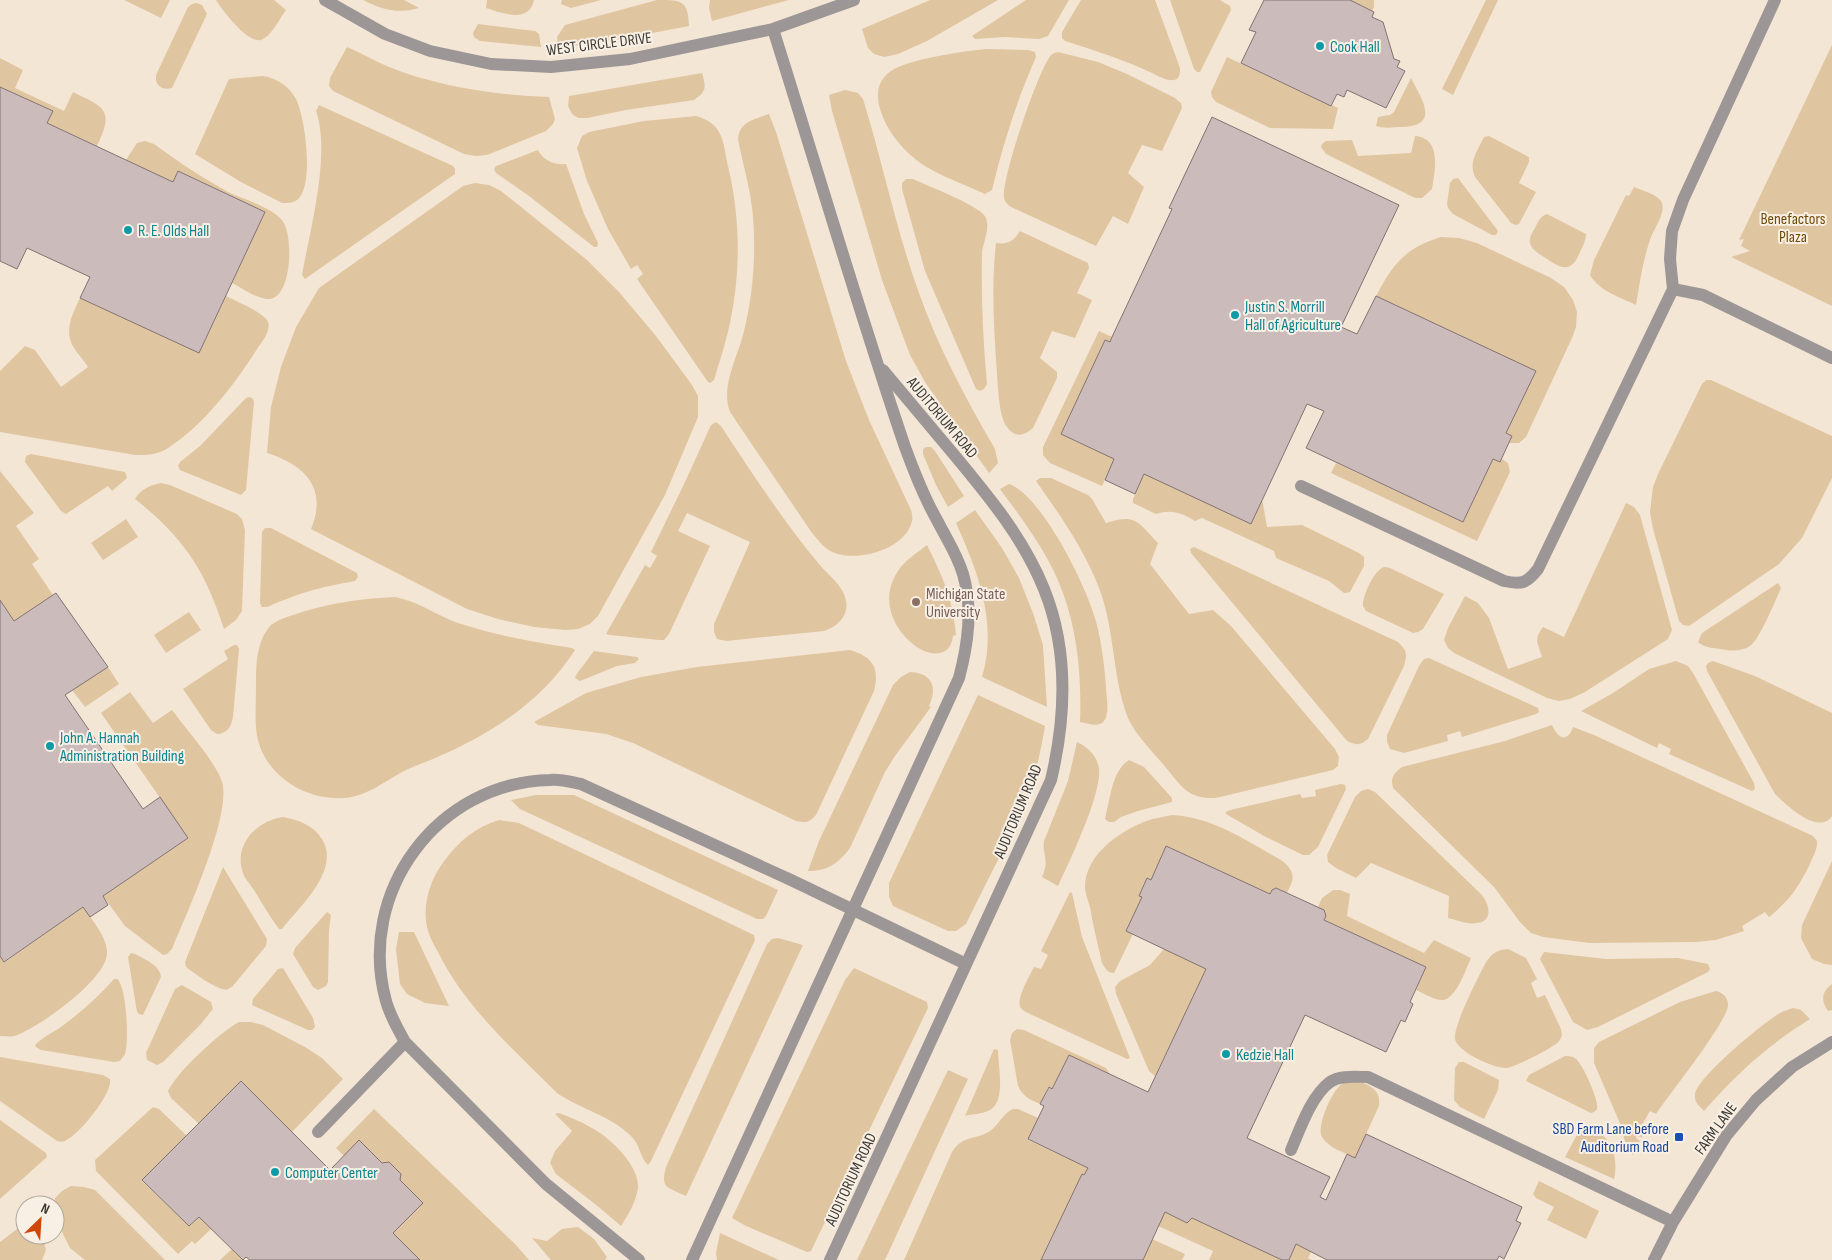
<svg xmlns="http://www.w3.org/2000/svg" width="1832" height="1260" viewBox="0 0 1832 1260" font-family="'Sofia Sans Condensed',sans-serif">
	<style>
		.built { fill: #f4e6d4; fill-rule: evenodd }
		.green { fill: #e0c5a1 }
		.building { fill: #cbbbba; stroke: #817372 }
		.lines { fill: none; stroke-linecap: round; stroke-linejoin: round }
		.minor { stroke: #9d9697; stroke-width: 12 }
		.culture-dot { fill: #0f9aa8; stroke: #f9f0e5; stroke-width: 2 }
		.education-dot { fill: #8d6e63; stroke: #f9f0e5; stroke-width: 2 }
		.transit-dot { fill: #1a4fb4; stroke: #f9f0e5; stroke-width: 2 }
		.labels { text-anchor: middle; stroke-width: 4; stroke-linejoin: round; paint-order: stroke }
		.street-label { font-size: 16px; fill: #3c3934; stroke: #f9f0e5 }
		.culture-label { font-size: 16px; fill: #0d838f; stroke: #f9f0e5; text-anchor: start }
		.park-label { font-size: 16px; fill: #6f4a06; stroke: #f9f0e5 }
		.education-label { font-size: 16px; fill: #785e54; stroke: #f9f0e5; text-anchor: start }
		.transit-label { font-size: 16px; fill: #164399; stroke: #f9f0e5; text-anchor: end }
	</style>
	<rect width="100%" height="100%" fill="#f9f0e5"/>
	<!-- built -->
	<path class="built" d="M0 0H1832V1260H0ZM25 1205H55V1235H25Z"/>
	<!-- green -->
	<path class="green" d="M124 0H170L161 18Z
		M216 0H274L286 10C279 19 272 36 261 40 248 44 222 10 216 0Z
		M363 0H404L419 8C398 14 383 10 363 0Z
		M487 0H534C529 24 502 13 486 8Z
		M562 0H601L571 8 561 4Z
		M657 0C682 0 688 0 689 26L595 44 558 47 557 37 565 25Z
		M710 0H789L712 21 709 8Z
		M930 0H998L927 41 898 54 884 57 874 54 868 48 862 29Z
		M1026 0H1069L1048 36 1039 39 1005 37 975 39 972 36Z
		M1081 0H1155L1180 68C1180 73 1180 79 1174 80 1166 81 1158 76 1152 73 1124 60 1094 50 1065 41L1062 38V32Z
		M1170 0H1220L1230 6 1231 10 1200 72H1197L1194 69Z
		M1350 0H1374V7L1372 11Z
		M1486 0H1498L1453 95 1442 89Z
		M197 3 202 5 207 14 172 88C164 90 159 88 156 81V75L188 7 192 4Z
		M478 24 535 31 539 34 541 47 480 41 474 37 473 33Z
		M1832 45V306L1731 257 1750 251 1741 246 1744 239 1739 240Z
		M347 47C361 53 375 61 389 67 440 87 495 95 549 97L555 119 553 124 546 131 487 155 476 156 464 154 333 91 329 86 330 78Z
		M987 49 1028 50 1035 52 1036 57C1017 100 1003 144 992 190L985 194C964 184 931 173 914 158 900 147 886 128 881 112 876 97 876 81 891 71 908 59 965 51 987 49Z
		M1058 52 1098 62 1127 74 1175 98 1181 103 1182 108 1162 151 1142 145 1128 173 1144 187 1128 224 1113 216 1096 246 1011 207C1007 204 1005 202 1004 198 1001 179 1037 75 1049 58 1051 54 1054 53 1058 52Z
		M1227 57 1331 106 1332 105 1338 108 1333 129 1270 128 1216 102 1212 97 1211 92Z
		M0 58 23 70 15 88 64 111 73 92C106 108 114 110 97 146L47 123 53 111 0 87Z
		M702 73C706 87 707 91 694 100L626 110 587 118H578L572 114 568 106 569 96Z
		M263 76C277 78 290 87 296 99 305 117 315 187 297 200 293 203 287 203 282 203L241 182 195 154 229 79Z
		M1411 78C1421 98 1441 125 1403 127 1394 127 1384 129 1376 126L1378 117 1390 115 1394 112Z
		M845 90 858 93 863 99C883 163 896 230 919 293 938 347 966 399 995 449L998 463 989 473 925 382 910 355 882 280 832 111 829 95Z
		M319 105 453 166 455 169V174L305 279 302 275C310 230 331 154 316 111Z
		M769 114 776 132 846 361 869 420 911 510C912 513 913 518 912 521 906 549 859 562 835 553 825 550 819 541 812 533L730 412C720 386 738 357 744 331 753 295 756 255 753 217 751 191 743 165 738 139 740 121 754 120 769 114Z
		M696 116C724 124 723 142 728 166 740 217 741 267 731 318 727 339 720 360 714 380L710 383 708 382 637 279 643 274 637 265 631 269 608 229 587 181 577 148 582 136 589 132 644 121Z
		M1415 136C1442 138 1435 170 1432 189L1422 198H1415L1326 154 1321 147 1322 144 1326 141 1352 140 1358 156 1411 153Z
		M1489 136 1529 157V162L1519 183 1536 192 1519 224 1516 225 1511 223 1475 177C1468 162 1478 150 1484 137Z
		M145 141 154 144C177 161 203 178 228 192 243 199 271 207 282 220 294 235 292 296 270 299 258 300 242 288 232 283L265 212 178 171 173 182 126 160 137 143Z
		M538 150C544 161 554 165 566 164L584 214 598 243 597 247H594L529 196 496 173 494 169 496 166Z
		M1458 178 1498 231 1496 235H1492L1453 214 1448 208 1447 204 1450 183 1453 179Z
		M906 179H913C928 186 975 204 984 215 992 224 983 242 982 253 981 296 983 340 987 384L984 389 980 391 976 389 925 271 902 189V183Z
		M475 183 489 185 501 191 587 260 619 292 656 336 692 385 698 396V417L665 495 598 616 590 624 578 629 565 630 534 627 498 619 467 609 311 529C328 488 305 465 267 453L271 407 281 367 296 327 319 288 463 186Z
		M1634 187C1641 190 1656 194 1661 201 1667 211 1655 227 1651 237 1643 259 1640 282 1636 305 1620 297 1599 291 1590 275L1594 260 1626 195 1629 196Z
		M1547 214 1586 234C1586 240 1583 246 1580 252 1571 275 1560 268 1544 257 1538 253 1532 250 1530 243 1529 237 1532 233 1535 228 1538 222 1540 216 1547 214Z
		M1020 231 1088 263 1089 268 1077 293 1092 300 1075 338 1052 331 1040 358 1057 372V378L1033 428C1024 436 1015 438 1007 427 999 417 998 388 997 374 994 330 991 287 996 243 1008 245 1014 241 1020 231Z
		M1441 237 1459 238 1477 243 1551 278 1564 287 1573 300 1577 312 1576 327 1572 338 1526 437 1519 443H1509L1512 436 1506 433 1535 371 1376 296C1393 264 1405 248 1441 237Z
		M226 296C235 301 264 312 268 322 271 331 262 342 257 349 236 383 202 427 168 448 158 455 146 455 135 455L0 432V371L25 346 35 350 61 387 88 367C84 361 78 354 74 348 63 331 73 313 80 298L199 353Z
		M1099 331 1112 337 1110 342 1105 340 1061 434 1114 459 1102 486 1050 463 1043 455V447Z
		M1706 380H1711L1832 436V478L1802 538 1779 564 1689 626 1683 625 1679 621 1653 529 1650 512 1653 487 1658 474 1702 384Z
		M250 397 253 399 254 402 246 490 241 495 180 470 178 466 180 462 200 446 246 398Z
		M716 422 721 426C752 473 783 521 819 564 828 575 844 586 846 601 849 616 837 627 824 631L726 641 717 639 714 632V624L750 542 687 513 678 531 710 546 669 634 664 640H659L610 635 606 634 645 565 650 568 657 556 651 552 685 482 711 425Z
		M926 447H931L935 451 964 496 948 507 936 485 923 454V449Z
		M31 454 125 472 127 478 112 491 108 486 66 514 61 511 25 462 26 456Z
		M1493 459H1502L1508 463 1510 472 1477 541 1331 473 1336 463 1463 522Z
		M0 471 34 513 16 526 39 559 32 564 53 595 14 621 0 600Z
		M1144 474 1262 498 1267 527 1302 525 1359 553 1364 557V566L1350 592 1344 593 1329 581 1276 558 1274 551 1202 518 1195 521C1182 513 1171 509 1156 514L1133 503V499Z
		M1040 478H1051L1088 495 1092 499 1106 523C1136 513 1138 522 1158 543L1150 564 1189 614 1213 610 1231 626 1335 749 1339 757 1338 766 1333 770 1216 798C1188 799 1183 788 1167 769 1154 753 1136 736 1128 718 1112 677 1115 629 1099 588 1084 549 1060 515 1036 481Z
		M160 483 170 485 237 514 242 519 245 530 242 611 236 620 224 629C205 570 184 538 135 499 141 489 149 486 160 483Z
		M1009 484C1040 494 1083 580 1093 612 1101 635 1104 662 1106 686 1106 696 1111 716 1102 723 1096 727 1086 723 1080 722 1082 673 1077 622 1056 576 1042 545 1020 516 1000 489Z
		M1626 503 1634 507 1640 515 1672 630 1668 639 1585 692 1570 699 1559 701 1547 698 1454 653 1448 648 1444 640 1448 628 1465 596 1478 603 1489 618 1508 669 1542 657C1538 643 1533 640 1543 627L1564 637Z
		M975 510 1002 548 1019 578 1033 613 1043 645 1047 707 982 677C998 623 978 572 956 523Z
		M126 519 138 537 103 560 91 543Z
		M265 528H271L357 573 358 577 355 581C320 587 299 593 267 607H262L260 603 262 532Z
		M927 545C943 577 953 600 956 635L953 636C947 684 862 624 898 571 905 560 917 553 927 545Z
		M1194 547 1398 642C1408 652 1407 654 1404 666L1368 739C1360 746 1356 745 1347 741L1191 553 1190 549Z
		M1384 567 1390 568 1444 594 1423 629 1418 632 1413 633 1366 611 1363 606C1362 597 1374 570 1384 567Z
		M1778 583 1781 588C1775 601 1760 639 1750 646 1741 652 1729 651 1720 649 1712 648 1703 647 1698 642L1702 633Z
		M395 597C417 601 435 614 455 622 493 635 533 642 572 648L575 650C541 703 489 735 433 759 423 763 412 767 402 772 384 782 365 797 344 798 302 801 259 771 256 728 255 714 256 700 256 686 256 666 256 641 271 625 279 619 290 616 299 613 333 602 360 599 395 597Z
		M189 612 201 630 166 653 154 635Z
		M234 645H237L239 649 233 717C231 727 228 733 217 734L211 730 183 689 228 659 224 651Z
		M850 650C873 657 880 668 874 691L816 815C809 823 806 823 796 821L633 743 606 734 538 725 534 722 586 693 641 677 697 667Z
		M594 651 637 657 639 659 635 663 617 666 580 681 575 678 576 675Z
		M1429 658 1538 708 1539 712 1536 714 1462 737 1460 731 1447 735 1448 741 1404 753 1390 749 1387 742V735L1419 666 1424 659Z
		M1676 661 1688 666 1693 673 1754 783 1755 789 1752 791 1669 754 1671 749 1659 743 1657 748 1581 711 1613 693 1649 669Z
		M1713 661 1755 676 1832 713V816C1819 836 1786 805 1775 794L1707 671 1706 666 1708 663Z
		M108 667 119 684 85 707 72 690Z
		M910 672C932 673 938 687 929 706L931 707 895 756 885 772 850 848C838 864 827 871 808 871L819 841 893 685 901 677Z
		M130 692 153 723 172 710C185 728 216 762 222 782 232 815 186 915 172 949L167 954 163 955 125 926 103 896 188 838 101 713Z
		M978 695 1045 726C1042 745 1038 764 1032 782 1015 831 988 878 966 924L956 931H948L893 906 889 897V883Z
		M1552 725C1558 738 1567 744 1573 727L1594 735 1813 836 1817 841C1818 849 1813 856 1810 864 1798 888 1790 900 1769 917L1765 912 1742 926 1744 931 1716 940 1696 942 1589 943 1543 937 1531 933 1520 922 1494 887 1393 788C1390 778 1394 773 1402 767L1505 741Z
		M1077 742C1088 747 1097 756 1099 768 1102 794 1070 860 1058 886L1042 877C1050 859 1042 857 1044 841L1068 781Z
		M1129 760 1144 767 1172 798V802L1138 811 1121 817 1114 822H1109L1105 819 1106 814C1111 796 1112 771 1129 760Z
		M1341 784 1345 785 1346 789 1318 847 1309 855H1303L1264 836 1226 814V812L1230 810 1300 794 1302 798 1316 796 1315 790Z
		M1368 789 1375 792 1482 895C1489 904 1494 921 1477 923 1467 925 1457 920 1448 918L1449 896 1371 863 1356 878 1336 868 1328 862 1327 855 1355 797 1361 791Z
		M536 795H574L778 890 766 916 763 919H757L520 809 511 800Z
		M1172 815C1213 817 1249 842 1284 862 1296 874 1294 879 1287 893L1276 888 1272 890 1270 894 1166 846 1151 880 1147 878 1139 896 1142 897 1126 931 1133 934 1114 973C1107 973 1106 969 1102 963 1098 945 1093 926 1090 907 1088 901 1086 895 1085 889 1084 855 1119 832 1146 821 1154 818 1164 817 1172 815Z
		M283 817C299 820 313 825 322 839 341 870 300 906 282 929H279C270 917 262 903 254 890 250 884 245 879 243 873 233 845 256 821 283 817Z
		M499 820 519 823 754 935 755 940 651 1161 648 1165C640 1158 640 1145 632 1137 612 1116 580 1109 557 1093 514 1050 464 1006 438 952 434 945 430 938 428 931 421 906 430 879 445 860 459 841 476 827 499 820Z
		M1832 861V965L1824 964 1812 959 1801 938 1802 925Z
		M223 867 267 939 266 946 232 987 226 990C212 987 197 975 186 967L185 962Z
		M1333 890H1340L1350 894 1347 916 1424 953 1434 940 1471 958C1466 969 1455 1002 1441 1000 1432 999 1423 993 1416 990L1426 967 1324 920 1318 907 1322 898Z
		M1070 892 1072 893 1082 937 1130 1058 1127 1059 1030 1014C1026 1012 1021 1010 1020 1006 1017 997 1030 975 1034 967L1041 969 1048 955 1041 951Z
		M83 907C92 920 108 938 107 954 105 981 39 1027 15 1036 11 1037 5 1036 0 1036V956L5 962Z
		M327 912 331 915 329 930 328 982 326 986 318 990 313 987 293 954 295 948Z
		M399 932H414L449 1006 425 1003 407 994 400 984 396 949Z
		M778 938 803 945 686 1196C668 1187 660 1189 666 1167L767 944 772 939Z
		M1164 949 1206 969 1155 1076 1149 1071 1116 994 1115 987 1120 981 1150 965Z
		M1508 949 1526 958 1537 979 1531 983 1537 998 1545 995 1561 1029 1562 1035C1561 1039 1559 1042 1556 1044 1548 1050 1515 1067 1507 1068 1495 1069 1457 1052 1455 1039 1453 1026 1478 978 1485 964 1491 954 1496 950 1508 949Z
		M1544 952 1606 959 1678 958 1708 964 1710 969 1708 972 1598 1027 1587 1030 1573 1022 1540 959Z
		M131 953 135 954C144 959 160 965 161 977L143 1015 139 1014 137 1012 128 957Z
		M283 968 313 1018 315 1027 312 1030H308L252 1005 253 999 278 969Z
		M854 968 927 1002 928 1008 811 1251 807 1252 746 1226 732 1218 845 980Z
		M114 979H117C127 986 129 1042 125 1054 124 1056 121 1059 120 1061L114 1062 41 1050 36 1047 35 1045C43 1037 52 1033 61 1027 80 1013 98 997 114 979Z
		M1832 984V1010L1828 1011C1821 1001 1821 992 1832 984Z
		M182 985 211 1002 213 1009 200 1025 163 1062 157 1065 147 1060 146 1053 175 989Z
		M1716 991C1723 993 1728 997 1728 1005 1728 1021 1668 1096 1656 1114L1650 1111 1642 1125 1647 1128 1642 1137 1636 1136V1138L1640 1141 1633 1155 1628 1151 1619 1121 1594 1063V1048L1599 1042 1680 1002Z
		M1793 1008 1801 1010 1810 1019C1767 1046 1737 1073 1704 1111 1700 1106 1694 1103 1695 1095 1695 1079 1766 1020 1782 1012 1786 1010 1790 1009 1793 1008Z
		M239 1022H251L263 1025 305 1047 322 1058 343 1079 292 1132 241 1081 199 1124 171 1098 168 1091C178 1071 219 1033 239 1022Z
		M1017 1029 1024 1030 1106 1068 1110 1074 1069 1055 1052 1089 1048 1087 1040 1104C1031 1100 1023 1097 1018 1086L1010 1040 1012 1033Z
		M994 1049 998 1050C998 1066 1007 1104 988 1111 981 1114 973 1114 965 1116Z
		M1565 1056C1569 1056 1572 1056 1576 1059 1582 1063 1600 1102 1597 1109 1595 1112 1594 1112 1591 1113L1526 1081 1529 1075Z
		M0 1057 103 1075 110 1079C113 1093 81 1132 68 1139 64 1142 62 1142 57 1141L0 1101Z
		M1459 1062H1464L1499 1080 1498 1090 1484 1119 1460 1107 1454 1100 1455 1068Z
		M948 1070 968 1079 885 1260H857Z
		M1357 1080C1371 1086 1381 1090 1379 1106L1355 1158C1344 1152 1328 1148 1322 1137 1316 1127 1332 1090 1342 1084 1346 1081 1353 1081 1357 1080Z
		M153 1107 159 1109 187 1136 142 1181 189 1226 199 1217 211 1229 195 1244 192 1241 178 1254 96 1171 95 1160Z
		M374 1109 516 1245 529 1260H420L393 1233 423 1203 360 1141 344 1156 336 1148Z
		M1013 1109H1018L1038 1118 1028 1140 1088 1168 1084 1175 1082 1174 1041 1260H904L952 1152C964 1134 974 1141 990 1131 999 1125 1003 1113 1013 1109Z
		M559 1113C569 1117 580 1121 590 1127 609 1136 640 1166 638 1188 636 1202 628 1215 621 1226L595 1204 556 1174 550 1163 555 1151 572 1131 555 1114Z
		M0 1120 46 1153 47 1157 0 1199Z
		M1588 1126C1611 1136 1619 1155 1614 1179L1565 1157 1580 1129Z
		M1539 1181 1599 1211 1586 1239 1547 1220 1554 1207 1536 1198 1533 1194Z
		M71 1186 84 1187 95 1190 165 1260H85L70 1248 58 1224 55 1205V1198L62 1191Z
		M1165 1212 1187 1223 1192 1218 1282 1260H1209L1213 1251 1158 1226Z
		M25 1223V1235H42L46 1250 42 1260H0V1242Z
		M578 1227 594 1239 607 1257 605 1260H551L532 1238 547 1241 562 1229Z
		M720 1233 779 1260H717L716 1253Z
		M1152 1239 1185 1254 1182 1260H1143Z
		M1296 1244 1311 1252 1308 1258 1312 1260H1289Z
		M232 1249 243 1260H220Z"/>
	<!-- building -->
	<path class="building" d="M1264 0H1350L1374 12 1372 17 1383 22 1394 59 1400 61 1397 67 1405 71 1386 108 1347 90 1344 97 1337 94 1331 106 1241 63 1256 32 1249 30Z
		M0 87 53 111 47 123 173 182 178 171 265 212 199 353 80 298 90 277 27 248 17 269 0 261Z
		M1212 117 1399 205 1341 327 1357 334 1376 296 1536 371 1506 433 1512 436 1500 462 1493 459 1463 522 1306 448 1324 411 1307 404 1251 524 1144 474 1135 494 1105 480 1114 459 1061 434 1105 340 1110 342 1112 337 1172 209 1169 208Z
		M56 593 108 667 65 695 143 809 160 797 188 838 103 896 108 905 90 917 83 907 4 962 0 956V600L14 621Z
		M1166 846 1270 894 1272 890 1276 888 1324 910 1326 916 1324 920 1426 967 1410 1002 1413 1004 1405 1022 1401 1020 1386 1052 1305 1015 1247 1138 1330 1177 1320 1197 1326 1200 1347 1154 1355 1158 1366 1134 1522 1207 1516 1221 1521 1223 1504 1259 1499 1256 1497 1260H1327L1296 1244 1289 1260H1282L1192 1218 1187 1223 1165 1212 1143 1260H1041L1082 1174 1084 1175 1088 1168 1028 1139 1044 1106 1040 1104 1049 1087 1052 1089 1069 1055 1148 1092 1206 969 1126 931 1142 897 1139 896 1147 878 1151 880Z
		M241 1081 330 1170 359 1140 382 1163 389 1162 401 1174 400 1180 423 1203 393 1233 420 1260H250L246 1257 243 1260 199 1217 189 1226 142 1180Z"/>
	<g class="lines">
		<!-- minor -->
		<path class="minor" d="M325 0 385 34 430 51 491 64 551 67 630 59 773 29 854 0
			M1673 289 1703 295 1832 358
			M1301 486 1504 581C1522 585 1527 583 1538 569L1673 289 1670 259 1672 231 1683 200 1775 0
			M318 1132 405 1042
			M1291 1150C1300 1129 1311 1096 1330 1082 1340 1075 1356 1077 1368 1077L1673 1222
			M639 1260 546 1184 405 1042C398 1029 390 1016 386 1001 356 892 438 782 550 780 560 779 571 782 581 784L791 880 966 964
			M692 1260 959 678C968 644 973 609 963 574 957 554 946 538 937 520 925 499 913 469 905 447 858 309 817 168 773 29
			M830 1260 1051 780C1066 717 1069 651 1044 589 1024 539 990 498 956 457 932 428 907 399 883 370
			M1654 1260 1673 1222 1726 1136 1756 1100 1792 1067 1832 1042"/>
	</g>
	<!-- markers -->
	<g class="culture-dot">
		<circle cx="1320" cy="46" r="5"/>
		<circle cx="128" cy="230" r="5"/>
		<circle cx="1235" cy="315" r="5"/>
		<circle cx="50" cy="746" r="5"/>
		<circle cx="1226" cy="1054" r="5"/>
		<circle cx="275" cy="1172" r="5"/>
	</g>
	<circle class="education-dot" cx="916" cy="602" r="5"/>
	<rect class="transit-dot" x="1674" y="1132" width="10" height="10" rx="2.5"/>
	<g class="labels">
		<!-- street labels -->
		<g class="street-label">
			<text transform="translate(599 43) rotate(-7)" y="6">WEST CIRCLE DRIVE</text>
			<text transform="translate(943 417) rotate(50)" y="6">AUDITORIUM ROAD</text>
			<text transform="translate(1017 811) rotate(-67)" y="6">AUDITORIUM ROAD</text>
			<text transform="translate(1715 1128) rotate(-54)" y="6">FARM LANE</text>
			<text transform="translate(850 1179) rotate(-65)" y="6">AUDITORIUM ROAD</text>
		</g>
		<!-- culture labels -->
		<g class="culture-label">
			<text x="1330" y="52">Cook Hall</text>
			<text x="138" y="236">R. E. Olds Hall</text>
			<text x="1245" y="312">Justin S. Morrill<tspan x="1245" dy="18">Hall of Agriculture</tspan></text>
			<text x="60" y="743">John A. Hannah<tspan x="60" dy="18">Administration Building</tspan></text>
			<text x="1236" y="1060">Kedzie Hall</text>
			<text x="285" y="1178">Computer Center</text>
		</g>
		<!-- park labels -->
		<g class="park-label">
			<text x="1793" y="224">Benefactors<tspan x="1793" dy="18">Plaza</tspan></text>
		</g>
		<!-- education labels -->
		<g class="education-label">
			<text x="926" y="599">Michigan State<tspan x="926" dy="18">University</tspan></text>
		</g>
		<!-- transit labels -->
		<g class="transit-label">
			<text x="1669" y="1134">SBD Farm Lane before<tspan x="1669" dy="18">Auditorium Road</tspan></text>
		</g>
	</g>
	<!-- north arrow -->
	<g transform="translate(40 1220) rotate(25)"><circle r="24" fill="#f9f0e5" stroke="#ada79e"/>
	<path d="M0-4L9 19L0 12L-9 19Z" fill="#ce480a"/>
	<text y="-8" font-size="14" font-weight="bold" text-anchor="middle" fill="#3c3934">N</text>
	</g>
</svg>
